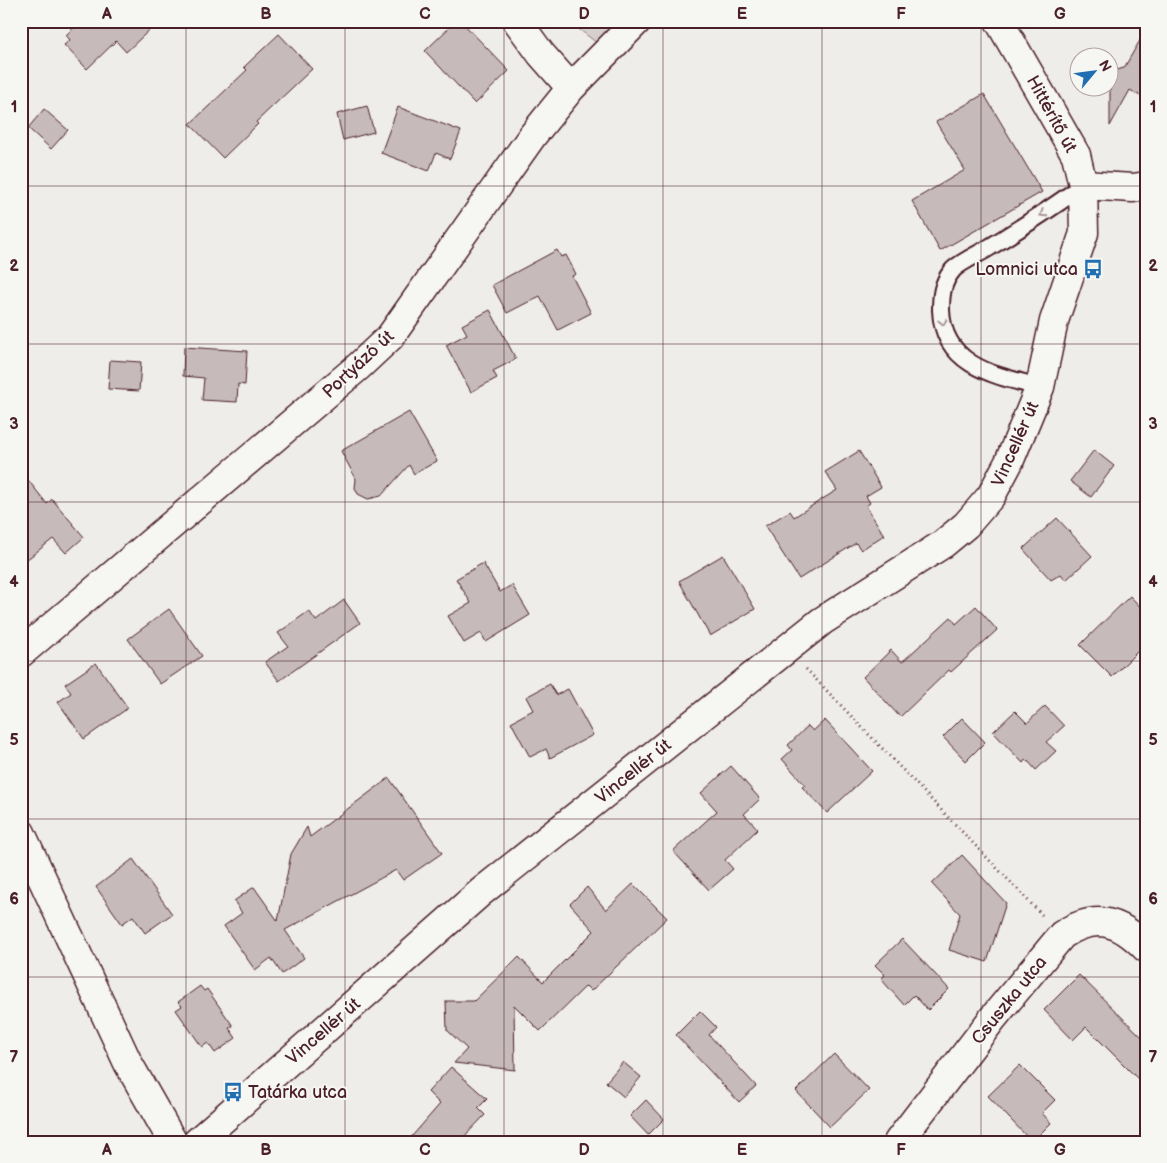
<svg xmlns="http://www.w3.org/2000/svg" width="1167" height="1163" viewBox="0 0 1167 1163" font-family="'Balsamiq Sans',sans-serif">
	<style>
		.green { fill: #d7cfce; stroke: #90777c }
		.building { fill: #c6babb; stroke: #4a1f2b }
		.lines { fill: none; stroke-linecap: round; stroke-linejoin: round }
		.lane-casing { stroke: #4a1f2b; stroke-width: 20 }
		.street-casing { stroke: #4a1f2b; stroke-width: 31 }
		.path { stroke: #4a1f2b; stroke-width: 3; stroke-dasharray: 1 4; stroke-linecap: butt }
		.lane { stroke: #f6f6f2; stroke-width: 16 }
		.street { stroke: #f6f6f2; stroke-width: 28 }
		.oneway { stroke: #a99598 }
		.grid { fill: none; stroke: #4a1f2b; stroke-width: 1; stroke-opacity: 0.55 }
		.labels { text-anchor: middle; stroke-width: 4; stroke-linejoin: round; paint-order: stroke }
		.street-label { font-size: 18px; fill: #4a1f2b; stroke: #f6f6f2 }
		.poi-label { font-size: 18px; fill: #4a1f2b; stroke: #f6f6f2; text-anchor: end }
		.neatline { fill: none; stroke: #4a1f2b; stroke-width: 2 }
		.grid-label { font-size: 16px; text-anchor: middle; font-weight: bold; fill: #4a1f2b }
	</style>
	<rect width="100%" height="100%" fill="#efedea"/>
	<filter id="ink" filterUnits="userSpaceOnUse"><feTurbulence type="fractalNoise" baseFrequency=".02" numOctaves="2"/><feDisplacementMap in="SourceGraphic" scale="10" xChannelSelector="R" yChannelSelector="G"/><feConvolveMatrix kernelMatrix="1 2 1 2 8 2 1 2 1" color-interpolation-filters="sRGB"/></filter>
	<g filter="url(#ink)">
		<!-- green -->
		<path class="green" d="M568 21H625L601 46Z"/>
		<!-- building -->
		<path class="building" d="M81 21H159L126 52 116 41 87 69 64 45 70 40 66 35Z
			M456 21H461L509 71 475 104 425 51Z
			M1146 30V99L1130 90 1110 126V72L1124 68Z
			M279 34 312 69 256 122 258 124 223 158 190 124 247 70 244 67Z
			M984 94 1042 192 940 251 912 201 965 170 936 122Z
			M367 106 374 132 343 140 337 114Z
			M398 107 461 131 450 159 436 153 429 171 381 153Z
			M44 109 68 130 51 149 28 128Z
			M557 250 561 257 566 255 576 274 572 276 591 313 558 330 540 296 507 313 492 285Z
			M490 310 516 359 493 371 497 378 471 392 446 345 467 334 462 325Z
			M184 347 247 351 245 385 238 384 237 402 202 400 204 378 183 376Z
			M110 360 141 362 139 391 108 389Z
			M409 412 437 461 414 474 409 465 381 496 368 499 358 494 355 488 356 479 341 451Z
			M1094 450 1114 466 1091 497 1070 481Z
			M859 451 881 487 866 496 870 503 866 506 884 535 861 550 856 543 799 579 765 526 790 511 794 517 837 490 825 472Z
			M21 471 47 504 52 499 84 537 66 553 53 539 21 564Z
			M1057 518 1092 556 1066 580 1061 574 1051 580 1023 549Z
			M723 555 755 609 710 636 679 581Z
			M483 563 500 592 512 585 530 615 486 642 481 633 464 643 448 616 471 603 456 579Z
			M1130 596 1146 613V643L1112 677 1080 645Z
			M344 600 360 623 279 681 265 662 288 646 278 633 309 611 316 621Z
			M976 606 997 630 951 672 949 670 900 717 863 677 891 650 902 662 951 617 956 624Z
			M169 609 202 656 160 684 128 639Z
			M96 663 128 708 84 739 58 702 71 693 65 684Z
			M550 684 556 695 568 689 593 735 550 758 546 749 530 757 511 722 533 710 526 697Z
			M1045 706 1064 726 1046 742 1056 751 1036 770 1026 759 1023 763 993 732 1015 711 1027 723Z
			M962 718 985 742 966 761 943 737Z
			M825 720 872 771 827 813 802 787 805 785 782 759 792 750 788 745 808 726 813 731Z
			M731 766 760 799 744 814 758 829 725 860 733 869 709 890 673 851 717 811 701 793Z
			M389 778 442 853 403 880 396 870 285 930 304 958 282 974 271 958 255 970 224 926 242 913 234 901 254 887 278 921 291 854 307 827 310 837Z
			M962 855 1006 903 987 962 949 950 960 914 932 884Z
			M133 859 172 914 145 933 133 916 122 924 96 887Z
			M633 884 667 918 591 991 586 986 540 1031 514 1005 515 1070 454 1063 467 1049 447 1030 446 1001H474L519 957 543 982 594 931 570 904 587 887 606 910Z
			M902 939 949 989 928 1010 914 995 904 1005 881 979 885 975 875 965Z
			M1079 975 1146 1041V1087L1086 1027 1073 1040 1044 1010Z
			M200 986 204 991 207 989 233 1026 229 1028 236 1038 215 1053 208 1043 202 1047 176 1010 182 1006 178 1002Z
			M700 1011 716 1027 709 1035 756 1086 739 1102 676 1035Z
			M834 1054 869 1090 830 1127 796 1091Z
			M623 1062 641 1077 624 1097 606 1082Z
			M1020 1065 1055 1100 1042 1113 1051 1123 1032 1142 988 1096Z
			M451 1067 487 1099 478 1108 485 1115 459 1142H407L440 1104 428 1092Z
			M646 1100 664 1119 648 1135 630 1116Z"/>
		<g class="lines">
			<defs>
				<path id="lane" d="M1040 387C997 376 943 367 941 310 941 296 942 283 952 271 958 263 981 253 990 247 1022 227 1053 208 1083 185"/>
				<path id="street" d="M517 21 541 54 571 88
					M1083 185 1133 188 1146 186
					M21 653 358 367 390 337 533 135 571 88 637 21
					M21 833 128 1063 173 1142
					M197 1142 481 892 822 621 943 544 966 525 991 496 1009 462 1040 387 1054 321 1084 233 1083 185 1076 155 999 21
					M898 1142 993 1018 1062 935C1095 913 1119 920 1146 948"/>
			</defs>
			<!-- lane casing -->
			<use href="#lane" class="lane-casing"/>
			<!-- street casing -->
			<use href="#street" class="street-casing"/>
			<!-- path -->
			<path class="path" d="M806 669 1042 915"/>
			<!-- lane -->
			<use href="#lane" class="lane"/>
			<!-- street -->
			<use href="#street" class="street"/>
		</g>
		<!-- one-way arrows -->
		<defs><path id="oneway-chevron" d="M-2-3.5L2.5 0L-2 3.5" fill="none" stroke-width="1.6" stroke-linecap="round" stroke-linejoin="round" transform="scale(1.25)"/></defs>
		<g class="oneway">
			<use href="#oneway-chevron" transform="translate(1043 214) rotate(146)"/>
			<use href="#oneway-chevron" transform="translate(943 322) rotate(77)"/>
		</g>
	</g>
	<!-- grid -->
	<path class="grid" d="M186 21V1142M345 21V1142M504 21V1142M663 21V1142M822 21V1142M981 21V1142M21 186H1146M21 344H1146M21 502H1146M21 661H1146M21 819H1146M21 977H1146"/>
	<!-- icons -->
	<defs>
		<symbol id="bus-bare" viewBox="-9 -9 18 18"><path d="M-5-6H5V4H4V6H2V4H-2V6H-4V4H-5ZM-3.5-4V0h7V-4ZM-3.5 1.2v1.5H-2V1.2ZM2 1.2v1.5H3.5V1.2Z" fill="#1f6fb2" stroke="#f6f6f2" stroke-width="2.5" paint-order="stroke"/></symbol>
	</defs>
	<g fill-rule="evenodd">
		<use href="#bus-bare" x="1079" y="255" width="28" height="28"/>
		<use href="#bus-bare" x="219" y="1078" width="28" height="28"/>
	</g>
	<g class="labels">
		<!-- street labels -->
		<g class="street-label">
			<text transform="translate(1052 114) rotate(61)" y="6">Hittérítő út</text>
			<text transform="translate(358 364) rotate(-43)" y="6">Portyázó út</text>
			<text transform="translate(1015 444) rotate(-66)" y="6">Vincellér út</text>
			<text transform="translate(633 771) rotate(-39)" y="6">Vincellér út</text>
			<text transform="translate(1009 1000) rotate(-51)" y="6">Csuszka utca</text>
			<text transform="translate(323 1031) rotate(-41)" y="6">Vincellér út</text>
		</g>
		<!-- poi labels -->
		<g class="poi-label">
			<text x="1078" y="275">Lomnici utca</text>
			<text x="248" y="1098" text-anchor="start">Tatárka utca</text>
		</g>
	</g>
	<!-- margin -->
	<rect width="1167" height="1163" fill="none" stroke="#f6f6f2" stroke-width="55"/>
	<!-- north arrow -->
	<g transform="translate(1094 72) rotate(61)"><circle r="24" fill="#f6f6f2" stroke="#b1a0a2"/>
	<path d="M0-4L9 19L0 12L-9 19Z" fill="#1f6fb2"/>
	<text y="-8" font-size="14" font-weight="bold" text-anchor="middle" fill="#4a1f2b">N</text>
	</g>
	<rect x="28" y="28" width="1112" height="1108" class="neatline"/>
	<g class="grid-label">
		<text x="107" y="19">A</text>
		<text x="266" y="19">B</text>
		<text x="425" y="19">C</text>
		<text x="584" y="19">D</text>
		<text x="742" y="19">E</text>
		<text x="901" y="19">F</text>
		<text x="1060" y="19">G</text>
		<text x="14" y="112">1</text>
		<text x="1153" y="112">1</text>
		<text x="14" y="271">2</text>
		<text x="1153" y="271">2</text>
		<text x="14" y="429">3</text>
		<text x="1153" y="429">3</text>
		<text x="14" y="587">4</text>
		<text x="1153" y="587">4</text>
		<text x="14" y="745">5</text>
		<text x="1153" y="745">5</text>
		<text x="14" y="904">6</text>
		<text x="1153" y="904">6</text>
		<text x="14" y="1062">7</text>
		<text x="1153" y="1062">7</text>
		<text x="107" y="1155">A</text>
		<text x="266" y="1155">B</text>
		<text x="425" y="1155">C</text>
		<text x="584" y="1155">D</text>
		<text x="742" y="1155">E</text>
		<text x="901" y="1155">F</text>
		<text x="1060" y="1155">G</text>
	</g>
</svg>
